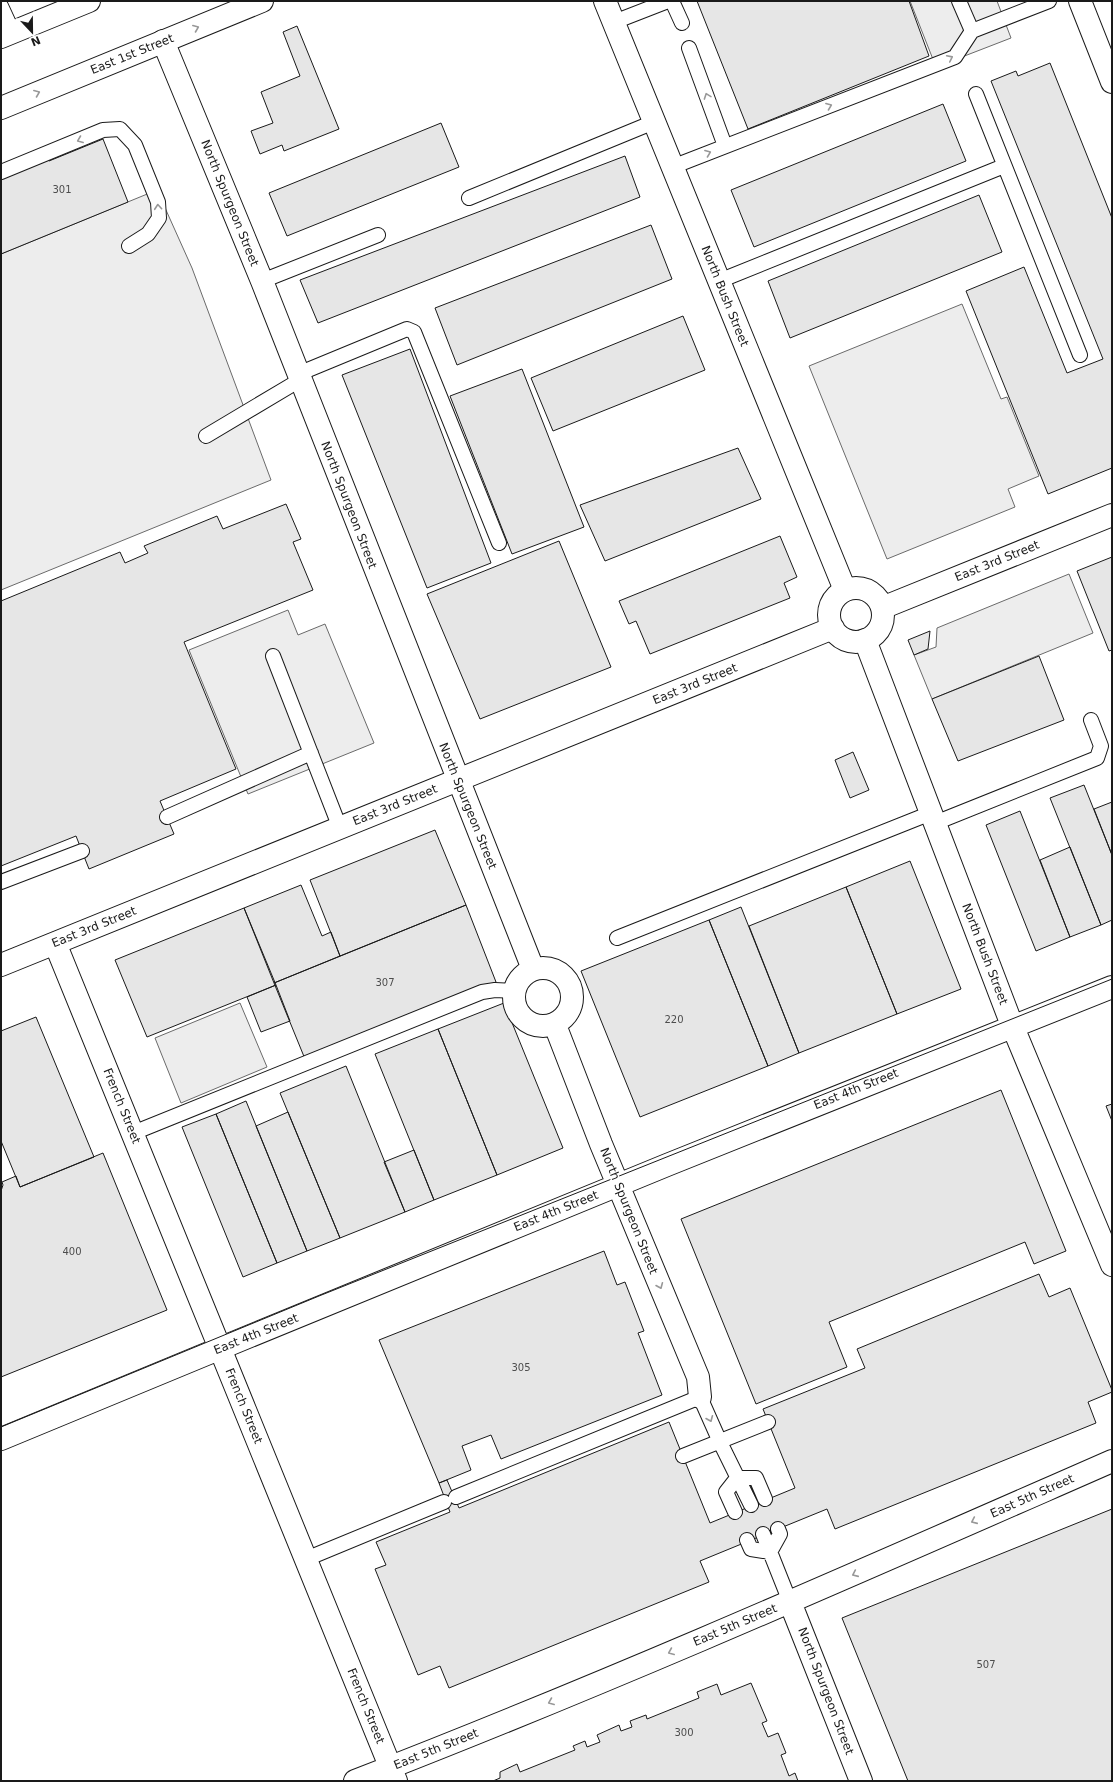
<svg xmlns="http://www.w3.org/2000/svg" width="1113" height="1782" viewBox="0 0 1113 1782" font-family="'DejaVu Sans',sans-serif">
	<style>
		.parking { fill: #ededed; stroke: #6a6a6a }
		.building { fill: #e6e6e6; stroke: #1a1a1a }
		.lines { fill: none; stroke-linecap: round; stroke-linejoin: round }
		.lane-casing { stroke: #1a1a1a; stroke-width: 16 }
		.street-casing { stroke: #1a1a1a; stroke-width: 24 }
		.secondary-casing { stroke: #1a1a1a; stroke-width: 24 }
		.primary-casing { stroke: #1a1a1a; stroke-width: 24 }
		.lane { stroke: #fff; stroke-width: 14 }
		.street { stroke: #fff; stroke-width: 22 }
		.secondary { stroke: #fff; stroke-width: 22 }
		.primary { stroke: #fff; stroke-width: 22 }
		.tram { stroke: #1a1a1a; stroke-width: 1 }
		.oneway { stroke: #989898 }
		.labels { text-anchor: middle; stroke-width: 3; stroke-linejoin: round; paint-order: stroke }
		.number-label { font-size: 10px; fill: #4d4d4d }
		.street-label { font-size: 12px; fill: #1a1a1a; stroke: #fff }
	</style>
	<rect width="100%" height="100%" fill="#fff"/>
	<!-- parking -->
	<path class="parking" d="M910 1H997L1011 38 936 67Z
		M157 190 192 268 271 480 1 590V254Z
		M962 304 1001 399 1007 397 1039 476 1008 489 1015 507 887 559 809 366Z
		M1069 574 1093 633 932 699 914 655 936 647 937 628Z
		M288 610 298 635 325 624 374 743 248 794 189 650Z
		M240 1003 267 1067 181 1103 155 1038Z"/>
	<!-- building -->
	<path class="building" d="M697 1H909L929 56 748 129Z
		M297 26 339 129 284 151 282 145 260 154 251 131 273 123 261 92 300 76 283 32Z
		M1050 63 1112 218V468L1048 494 966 291 1024 267 1067 373 1103 359 991 81 1016 71 1018 76Z
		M943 104 966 161 754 247 731 190Z
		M441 123 459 167 287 236 269 193Z
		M103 139 128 202 1 254V175L47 157 49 161Z
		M625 156 640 197 318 323 300 280Z
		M979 195 1002 252 790 338 768 281Z
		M651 225 672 279 457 365 435 308Z
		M683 316 705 370 553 431 531 378Z
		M410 349 491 563 427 588 342 375Z
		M522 369 584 527 512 554 450 396Z
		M738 448 761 499 605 561 580 505Z
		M286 504 301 539 293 542 313 590 184 642 236 769 160 801 174 834 89 869 76 836 1 866V601L120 552 125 563 148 553 144 546 217 516 223 529Z
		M780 536 797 577 784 583 790 598 650 654 636 621 629 624 619 601Z
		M559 541 611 667 480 719 427 594Z
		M1112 557V650L1109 651 1077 571Z
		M930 631 928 649 914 655 908 640Z
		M1039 656 1064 720 958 761 932 699Z
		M853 752 869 790 850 798 835 760Z
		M1084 785 1112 855V920L1101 925 1050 798Z
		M1112 802V855L1094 809Z
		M1020 811 1070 937 1036 951 986 825Z
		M435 830 466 905 340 956 310 880Z
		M1070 847 1101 925 1070 937 1040 860Z
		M910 861 961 989 897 1014 846 887Z
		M301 885 322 936 331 932 340 956 274 983 244 908Z
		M846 887 897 1014 799 1053 749 926Z
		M466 905 496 982 305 1059 274 983Z
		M741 907 799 1053 768 1066 709 920Z
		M244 908 276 985 147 1037 115 960Z
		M709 920 768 1066 640 1117 581 971Z
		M276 985 290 1021 261 1032 247 997Z
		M504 1003 563 1148 497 1175 438 1029Z
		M36 1017 94 1157 20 1187 1 1141V1031Z
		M438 1029 497 1175 434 1200 375 1054Z
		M346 1066 405 1212 340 1238 280 1093Z
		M1001 1090 1066 1251 1034 1264 1025 1242 829 1322 847 1367 756 1404 681 1219Z
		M246 1101 307 1251 277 1263 216 1114Z
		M1112 1104V1121L1106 1106Z
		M288 1112 340 1238 307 1251 256 1126Z
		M216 1114 277 1263 243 1277 182 1127Z
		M414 1150 434 1200 405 1212 384 1162Z
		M103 1153 167 1310 1 1377V1191L3 1185 2 1182 16 1176 20 1187Z
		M604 1251 617 1285 625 1282 644 1331 638 1333 662 1395 501 1459 491 1435 462 1446 471 1470 439 1483 379 1340Z
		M1039 1274 1049 1297 1070 1288 1112 1390V1392L1088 1402 1096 1423 835 1529 827 1509 778 1529 700 1561 709 1582 449 1688 440 1666 418 1675 375 1569 386 1565 376 1542 450 1512 439 1483 447 1480 459 1508 669 1422 710 1523 795 1488 763 1409 865 1368 857 1349Z
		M1112 1509V1781H908L842 1618Z
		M751 1683 767 1721 762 1723 768 1737 778 1733 786 1753 781 1755 789 1776 795 1773 798 1781H493L500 1778V1772L517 1764 520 1772 575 1750 573 1746 585 1741 587 1747 600 1742 597 1735 619 1725 621 1731 632 1727 630 1721 646 1715 647 1719 699 1698 697 1692 717 1684 721 1695Z"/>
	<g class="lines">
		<defs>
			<path id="lane" d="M672 1 682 23
				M959 1 972 31
				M1 6 13 32
				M614 22 668 1
				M689 48 725 146
				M976 94 1080 355
				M672 167 955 57 972 31 1049 1
				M1 172 103 130 120 129 135 145 158 202 159 218 148 234 129 246
				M469 198 654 122
				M262 281 378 235
				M719 281 1004 166
				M298 374 407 329 414 332 499 543
				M206 436 300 380
				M273 656 340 828
				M167 817 311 753
				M935 823 1097 758 1101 746 1091 720
				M1 882 82 851
				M617 938 931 813
				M133 1133 482 992 495 990 515 991
				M683 1456 768 1422
				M456 1497 700 1397 720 1442 751 1505
				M735 1512 726 1492 737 1478H756L765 1499
				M763 1534 790 1602
				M747 1540 751 1549 770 1552 780 1534 778 1529
				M306 1559 444 1502"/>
			<path id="street" d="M605 1 845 590
				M163 41 262 281 533 969
				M865 640 1010 1020 1112 1265
				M514 997a29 29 0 1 1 58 0a29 29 0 1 1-58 0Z
				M555 1025 601 1144 698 1377 700 1397
				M221 1348 667 1165 1112 987"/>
			<path id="secondary" d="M1 37 89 1
				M1 108 262 1
				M829 615a27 27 0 1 1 54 0a27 27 0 1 1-54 0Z
				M882 608 1112 515
				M55 943 396 1781
				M1 965 833 628
				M1 1439 221 1348
				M790 1602 861 1781
				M355 1781C611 1682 861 1571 1112 1461"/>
			<path id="primary" d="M1080 1 1112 82"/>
		</defs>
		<!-- lane casing -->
		<use href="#lane" class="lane-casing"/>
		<!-- street casing -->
		<use href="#street" class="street-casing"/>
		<!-- secondary casing -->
		<use href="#secondary" class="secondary-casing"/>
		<!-- primary casing -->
		<use href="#primary" class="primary-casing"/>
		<!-- lane -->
		<use href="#lane" class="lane"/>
		<!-- street -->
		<use href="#street" class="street"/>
		<!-- secondary -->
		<use href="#secondary" class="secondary"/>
		<!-- primary -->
		<use href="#primary" class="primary"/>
		<!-- tram -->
		<path class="tram" d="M1 1427 319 1296 1112 979"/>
	</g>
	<!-- one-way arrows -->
	<defs><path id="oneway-chevron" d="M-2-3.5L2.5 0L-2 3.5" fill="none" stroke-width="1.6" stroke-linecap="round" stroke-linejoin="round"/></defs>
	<g class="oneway">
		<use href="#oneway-chevron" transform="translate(196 28) rotate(-22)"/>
		<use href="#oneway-chevron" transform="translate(950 58) rotate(-26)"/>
		<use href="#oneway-chevron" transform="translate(37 93) rotate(-22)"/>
		<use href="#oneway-chevron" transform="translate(707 96) rotate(-110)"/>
		<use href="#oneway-chevron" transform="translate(829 106) rotate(-21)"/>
		<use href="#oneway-chevron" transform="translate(80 140) rotate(158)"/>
		<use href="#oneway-chevron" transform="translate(708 153) rotate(-21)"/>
		<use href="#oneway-chevron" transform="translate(158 207) rotate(-95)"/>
		<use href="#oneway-chevron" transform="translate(660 1286) rotate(67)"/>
		<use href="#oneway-chevron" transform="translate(710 1419) rotate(67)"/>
		<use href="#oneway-chevron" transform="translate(974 1521) rotate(156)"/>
		<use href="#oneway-chevron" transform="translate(855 1574) rotate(156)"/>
		<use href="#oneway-chevron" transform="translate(671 1652) rotate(157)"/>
		<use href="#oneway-chevron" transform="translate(551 1702) rotate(158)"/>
	</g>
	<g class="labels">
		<!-- number labels -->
		<g class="number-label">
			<text x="62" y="193">301</text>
			<text x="385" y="986">307</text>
			<text x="674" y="1023">220</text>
			<text x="72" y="1255">400</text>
			<text x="521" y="1371">305</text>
			<text x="986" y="1668">507</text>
			<text x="684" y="1736">300</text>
		</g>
		<!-- street labels -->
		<g class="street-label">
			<text transform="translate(132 54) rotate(-22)" y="4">East 1st Street</text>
			<text transform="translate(230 203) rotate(68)" y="4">North Spurgeon Street</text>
			<text transform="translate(725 296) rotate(68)" y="4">North Bush Street</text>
			<text transform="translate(349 505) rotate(69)" y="4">North Spurgeon Street</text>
			<text transform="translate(997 561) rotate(-22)" y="4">East 3rd Street</text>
			<text transform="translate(695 684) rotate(-22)" y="4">East 3rd Street</text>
			<text transform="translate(395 805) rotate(-22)" y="4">East 3rd Street</text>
			<text transform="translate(468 806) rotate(68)" y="4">North Spurgeon Street</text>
			<text transform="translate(94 927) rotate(-22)" y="4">East 3rd Street</text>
			<text transform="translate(985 954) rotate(69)" y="4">North Bush Street</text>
			<text transform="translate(856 1089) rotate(-22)" y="4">East 4th Street</text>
			<text transform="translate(122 1106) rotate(68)" y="4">French Street</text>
			<text transform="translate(556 1211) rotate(-22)" y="4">East 4th Street</text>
			<text transform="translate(629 1211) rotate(68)" y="4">North Spurgeon Street</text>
			<text transform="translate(256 1334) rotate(-22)" y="4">East 4th Street</text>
			<text transform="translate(244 1406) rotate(68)" y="4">French Street</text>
			<text transform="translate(1032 1496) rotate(-24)" y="4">East 5th Street</text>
			<text transform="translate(735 1625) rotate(-23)" y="4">East 5th Street</text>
			<text transform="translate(826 1691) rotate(69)" y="4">North Spurgeon Street</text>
			<text transform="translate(366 1706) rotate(68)" y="4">French Street</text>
			<text transform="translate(436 1749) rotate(-22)" y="4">East 5th Street</text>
		</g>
	</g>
	<!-- border -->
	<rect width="1113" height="1782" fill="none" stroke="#1a1a1a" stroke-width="4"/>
	<!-- north arrow -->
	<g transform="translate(32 32) rotate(158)" stroke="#ffffff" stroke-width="3" paint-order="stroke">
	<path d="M0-3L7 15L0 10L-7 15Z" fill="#1a1a1a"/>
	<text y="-6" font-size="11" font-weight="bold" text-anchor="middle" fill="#1a1a1a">N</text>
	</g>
</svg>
